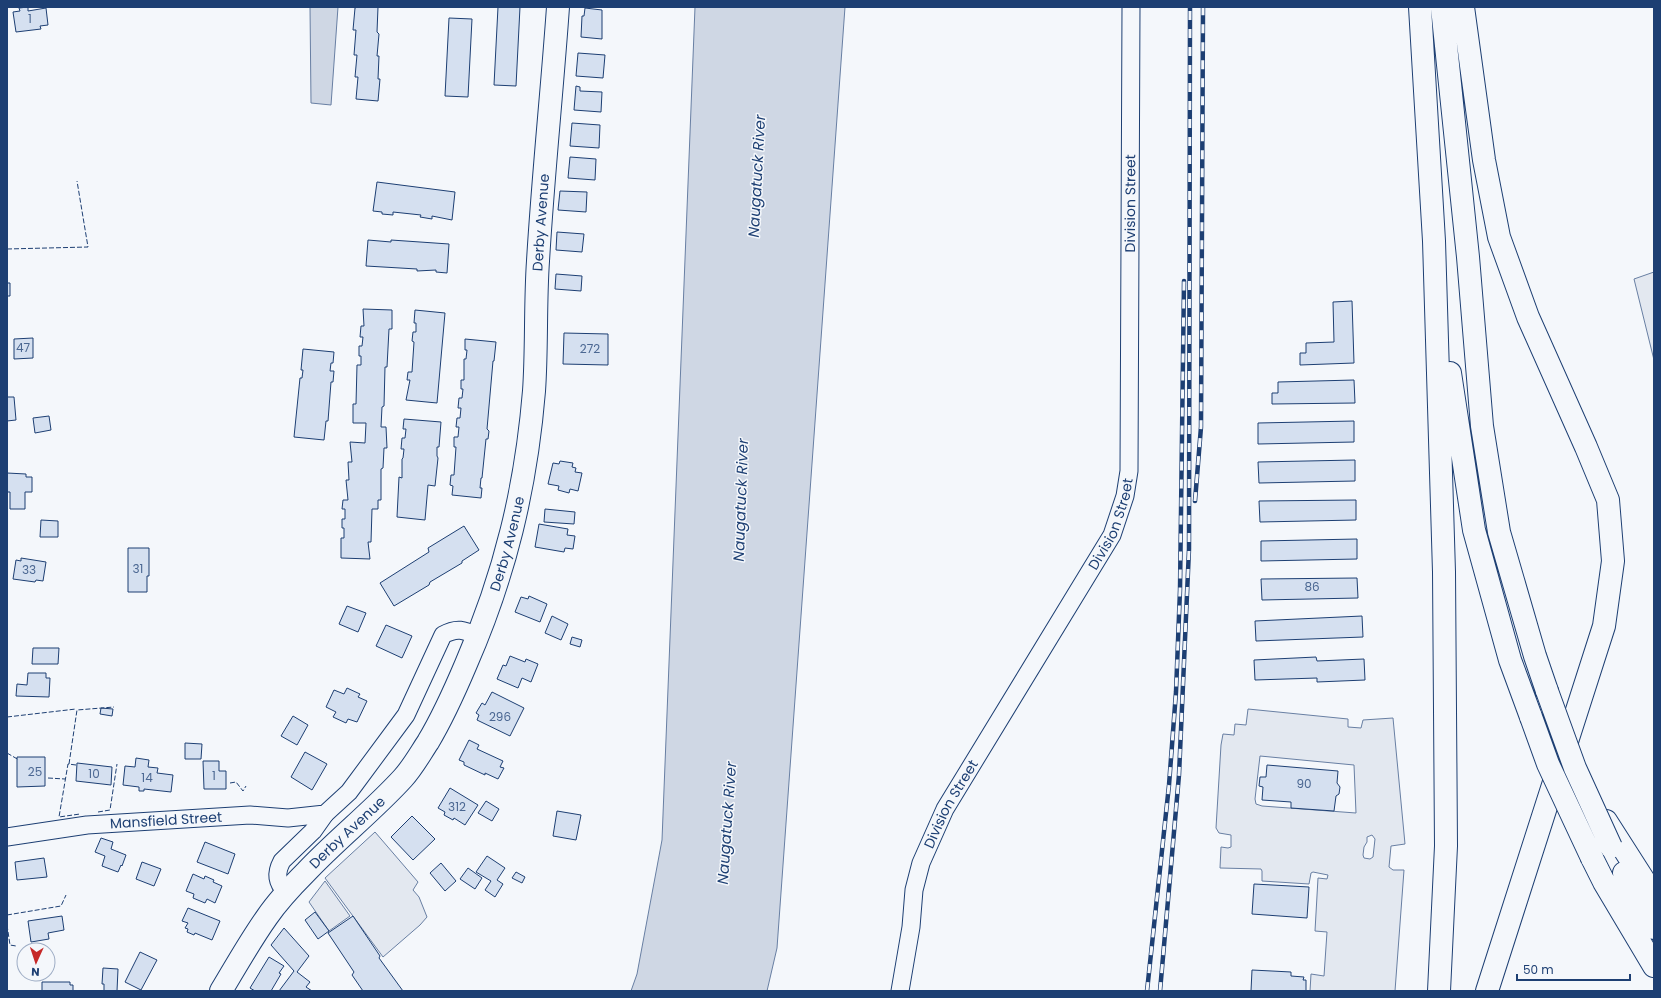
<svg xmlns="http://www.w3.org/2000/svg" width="1661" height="998" viewBox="0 0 1661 998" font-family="Poppins,sans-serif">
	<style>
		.parking { fill: #e3e8f0; stroke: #687fa3; fill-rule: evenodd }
		.water { fill: #cfd7e4; stroke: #687fa3 }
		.building { fill: #d5e0f0; stroke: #1d3f73 }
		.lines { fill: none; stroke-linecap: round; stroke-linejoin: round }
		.minor-casing { stroke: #1d3f73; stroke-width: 19 }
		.major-casing { stroke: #1d3f73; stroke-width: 24 }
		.highway-casing { stroke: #1d3f73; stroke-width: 24 }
		.minor { stroke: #f4f7fb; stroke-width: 17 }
		.major { stroke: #f4f7fb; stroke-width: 22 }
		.highway { stroke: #f4f7fb; stroke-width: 22 }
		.rail-casing { stroke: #1d3f73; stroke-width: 4.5 }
		.rail { stroke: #f4f7fb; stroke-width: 3; stroke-dasharray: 9; stroke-linecap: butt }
		.highway-bridge-casing { stroke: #1d3f73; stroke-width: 24; stroke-linecap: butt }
		.highway-bridge { stroke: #f4f7fb; stroke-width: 22 }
		.fence { stroke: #1d3f73; stroke-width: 1; stroke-dasharray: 5 2; stroke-linecap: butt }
		.labels { text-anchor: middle; stroke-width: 3; stroke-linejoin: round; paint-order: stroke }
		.number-label { font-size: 12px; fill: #4b6792 }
		.street-label { font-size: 14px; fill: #1d3f73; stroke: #f4f7fb }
		.water-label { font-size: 15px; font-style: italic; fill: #1d3f73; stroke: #f4f7fb }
	</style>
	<rect width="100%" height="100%" fill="#f4f7fb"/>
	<!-- parking -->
	<path class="parking" d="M1654 272V360L1634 279Z
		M1248 709 1348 719V727L1361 728 1363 720 1393 718 1405 844 1391 846 1389 867 1393 870H1404L1395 991H1310L1311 974 1324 976 1327 932 1315 931 1318 878 1327 879 1328 875 1313 872 1311 873 1309 884 1262 881V871L1261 869 1220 868 1221 847 1228 848 1231 847V835L1219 833 1216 828 1221 745 1223 734 1234 735 1235 724 1246 725ZM1260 756 1354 765 1356 813 1262 806 1256 804 1255 799ZM1372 835 1375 839 1373 857 1370 859 1364 858 1363 855 1364 847 1367 842V837Z
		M375 832 418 882 413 890 419 897 427 917 420 925 383 957 325 878Z
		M325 881 350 916 329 931 309 902Z"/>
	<!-- water -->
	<path class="water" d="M310 7H338L331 105 311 103Z
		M695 7H845L777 948 767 991H631L637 974 662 840Z"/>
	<!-- building -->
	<path class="building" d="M28 7V11L46 8 48 25 40 26 41 29 16 32 13 12 20 11 19 8Z
		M357 7H378L377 32 379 34 377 56H379L378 79H380L378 101 356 99 358 77H355L357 55H354L356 30H353L355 8Z
		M498 7H520L516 86 494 85Z
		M585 8 602 10V39L581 37 582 16H584Z
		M449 18 472 19 468 97 445 96Z
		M578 53 605 55 603 78 576 76Z
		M576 86 580 87V91L602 92 601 112 574 110Z
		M572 123 600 125 599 148 570 146Z
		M570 157 596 159 595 180 568 178Z
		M377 182 455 192 452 220 432 216V219L420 217 421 215 393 212V215L382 214V212L373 211Z
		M560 191 587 192 586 212 558 210Z
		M557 232 584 234 582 252 556 250Z
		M368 240 391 242V240L449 244 447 273 436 272V270L417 271V269L366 266Z
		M556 274 582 276 581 291 555 289Z
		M7 283H10V296H7Z
		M1352 301 1354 363 1300 365V353H1306V343L1334 342 1333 302Z
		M363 309 392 310V329H389L387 367H385L384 406 382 407 381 427H386L387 448H384L383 468 381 469V500H378V509H372L371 542H368L370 559 341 558V538H344V528H342V519H345V509H342L343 500H348L346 480H349L348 462H352L350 442 365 443 366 423H353V404H356L357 365H361V356H359V346H362L363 337H360L361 326H364Z
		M415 310 445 313 437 403 406 400 410 380H407L408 372H412L414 342 412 341 413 332H416V323H414Z
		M564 333 608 334V365L563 364Z
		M33 338V358L14 359V339Z
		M465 339 496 342 494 361H493L487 429 489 431 488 439H486L482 478H481L480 488H482L481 498 452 495 453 486 450 485 451 475H454L456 447H454V437H458L459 427H456L457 418H460L461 408H458L459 398H462L463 389H461V380H464V359H466L467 350H465Z
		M303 349 334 352 333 363H331L330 371H334L333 382H331L328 421H326L324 440 294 437 300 378H302L303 370H301Z
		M1354 380 1355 403 1272 404V393H1278V382Z
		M7 397H14L16 420 7 421Z
		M49 416 51 430 35 433 33 418Z
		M404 419 441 422 439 447H437V456L438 458 435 486 428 485 425 520 397 517 399 477 402 478V459L403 458 404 449H401L402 438H405L406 429H403Z
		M1354 421V442L1258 444V423Z
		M1355 460V481L1259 483 1258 462Z
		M560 461 573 463 572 467 576 468 575 472 582 473 578 491 570 489 569 493 558 490 559 486 548 484 553 463 559 464Z
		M7 473 26 474V477H32V492H25V509H10V492H7Z
		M1356 500V520L1260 522 1259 501Z
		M545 509 575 512 574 524 544 522Z
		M41 520 58 521V537H40Z
		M539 524 568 529 567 535 575 536 573 549 565 548 564 552 535 547Z
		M464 526 479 550 462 561V563L430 582 429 585 394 606 380 583 429 552 428 548Z
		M1357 539V559L1261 561V541Z
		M128 548H149V576H147V592H128Z
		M21 558 46 562 43 581 36 580 35 582 13 579 16 560 21 561Z
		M1357 578 1358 598 1262 600 1261 579Z
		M529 596 547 604 540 622 515 612 521 597 528 599Z
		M347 606 366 613 358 632 339 624Z
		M552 616 568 624 561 640 545 633Z
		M1362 616 1363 637 1256 641 1255 621Z
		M386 625 412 636 402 658 376 646Z
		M572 637 582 640 580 647 570 644Z
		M33 648H59L58 664H32Z
		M510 656 525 662 526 659 538 664 531 682 522 678 518 688 497 679 503 665 506 666Z
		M1316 657 1317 661 1364 659 1365 680 1317 682V678L1255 680 1254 660Z
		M28 673H46V678H50L49 697 16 696 17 684 27 685Z
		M347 688 360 694 358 697 367 701 357 722 348 719 346 723 333 717 336 712 326 707 334 690 344 694Z
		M492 692 524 708 510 736 477 720 479 715 476 713 482 703 485 705Z
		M101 708 113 709 112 716 100 714Z
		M293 716 308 725 297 745 281 736Z
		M469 740 479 745 477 749 503 761 500 767 504 768 498 779 485 773V775L464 765V762L459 760Z
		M185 743 202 744 201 759H185Z
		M305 752 327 764 312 790 291 777Z
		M17 757H45V786L17 787Z
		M136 758 149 760 148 767 158 768 157 773 173 775 171 792 144 789V791H139V787L123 785 125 766 135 767Z
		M203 761H219V771H226V789H204Z
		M77 763 112 767 111 785 76 781Z
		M1267 765 1338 771 1337 783 1340 787 1339 794 1336 796 1334 811 1291 808V802L1262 800 1263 787 1259 786 1260 777H1266Z
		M450 788 478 805 465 825 454 818 453 820 444 815 445 812 438 808Z
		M486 801 499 809 492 821 478 813Z
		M557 811 581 815 576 840 553 836Z
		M412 816 435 839 413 860 391 837Z
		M101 838 113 842 111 849 126 855 122 866 121 865 118 872 102 866 105 856 95 852Z
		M205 842 235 854 228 874 197 862Z
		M487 856 505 868 497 880 503 884 495 897 485 890 491 881 476 872Z
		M44 858 47 877 17 880 15 862Z
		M142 862 161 869 154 886 136 879Z
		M441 863 456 881 445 891 430 873Z
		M468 868 482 878 475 889 460 879Z
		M516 872 525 877 522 883 512 878Z
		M193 874 204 879 205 876 214 880 213 882 222 886 215 903 207 899 205 903 193 898 194 894 186 891Z
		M1254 884 1309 887 1307 918 1252 914Z
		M188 908 220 921 212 940 195 933 194 935 187 932 188 929 185 928 188 923 182 921Z
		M315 912 329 931 318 939 305 920Z
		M62 916 64 930 48 933 49 939 31 942 28 921Z
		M353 916 380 956 379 958 403 991H363L352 975 354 972 328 933Z
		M284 928 309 956 297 972 310 982 306 987 312 991H279L294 971 271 945Z
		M140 952 157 960 141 990 125 982Z
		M269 957 284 966 279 973 281 974 271 991H255L250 988Z
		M103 968 118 969 117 991H104V984H102Z
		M1252 970 1291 972V976L1304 977 1303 980H1306V991H1251Z
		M42 982H70V985H73V991H42Z"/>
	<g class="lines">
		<defs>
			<g id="minor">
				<path id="s1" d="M7 837 87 825 250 815 288 818 325 814 349 792 406 715 443 635C457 627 464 630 478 636"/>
				<path d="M286 893C277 882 275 874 282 861L313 831 325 814"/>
				<path id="s2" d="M900 991 911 927 914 890 921 863 945 809 1112 535 1125 496 1129 471 1131 7"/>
			</g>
			<g id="major">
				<path id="s3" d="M221 991C236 966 250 941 267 917 278 901 292 886 306 872 337 839 373 811 403 778 413 767 420 754 428 742 443 717 455 690 466 664 505 575 526 488 534 391 537 348 535 305 538 261 543 176 552 92 558 7"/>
			</g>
			<path id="highway" d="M1420 7 1434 241 1444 572 1446 846 1439 991
				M1442 7 1468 257 1482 426 1499 532 1535 656 1547 691
				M1463 7 1484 160 1499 237 1528 317 1586 447 1608 500 1613 561 1604 626 1487 991
				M1450 373 1474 530 1510 660 1531 717
				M1606 821 1654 896
				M1592 858 1604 882 1654 966
				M1624 873 1654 928"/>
		</defs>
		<!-- minor casing -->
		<use href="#minor" class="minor-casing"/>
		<!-- major casing -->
		<use href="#major" class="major-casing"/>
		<!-- highway casing -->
		<use href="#highway" class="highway-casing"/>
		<!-- minor -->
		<use href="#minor" class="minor"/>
		<!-- major -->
		<use href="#major" class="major"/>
		<!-- highway -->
		<use href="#highway" class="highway"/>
		<defs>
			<path id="rail" d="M1195 501 1201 427 1203 7
				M1147 991 1169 785 1176 692 1180 590 1184 281
				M1160 991 1179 775 1189 549 1190 7"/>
		</defs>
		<!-- rail casing -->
		<use href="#rail" class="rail-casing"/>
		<!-- rail -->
		<use href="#rail" class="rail"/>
		<defs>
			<path id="highway-bridge" d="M1547 691 1575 768 1611 847
				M1531 717 1548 764 1592 858"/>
		</defs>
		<!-- highway-bridge casing -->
		<use href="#highway-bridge" class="highway-bridge-casing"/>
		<!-- highway-bridge -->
		<use href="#highway-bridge" class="highway-bridge"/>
		<!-- fence -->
		<path class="fence" d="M7 249 88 247 77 181
			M7 717 76 709
			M7 753 19 760
			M69 764 77 710 114 707
			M76 765 68 764 59 817 80 814
			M48 778 65 779
			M230 783 236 782 243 791 246 786
			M98 812 110 810 117 764
			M7 915 61 906 66 895
			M7 925 10 945 16 946"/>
	</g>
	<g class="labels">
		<!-- number labels -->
		<g class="number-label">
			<text x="30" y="23">1</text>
			<text x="23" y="352">47</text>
			<text x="590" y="353">272</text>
			<text x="138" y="573">31</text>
			<text x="29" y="574">33</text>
			<text x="1312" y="591">86</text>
			<text x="500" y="721">296</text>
			<text x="35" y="776">25</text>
			<text x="94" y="778">10</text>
			<text x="214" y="780">1</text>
			<text x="147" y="782">14</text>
			<text x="1304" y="788">90</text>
			<text x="457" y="811">312</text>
		</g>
		<!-- street labels -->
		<g class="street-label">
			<text dy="5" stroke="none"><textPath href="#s2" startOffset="844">Division Street</textPath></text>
			<text dy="5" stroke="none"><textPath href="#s3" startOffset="864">Derby Avenue</textPath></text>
			<text dy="5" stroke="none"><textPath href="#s2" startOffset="520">Division Street</textPath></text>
			<text dy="5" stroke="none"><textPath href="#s3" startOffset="540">Derby Avenue</textPath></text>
			<text dy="5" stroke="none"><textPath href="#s2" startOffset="196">Division Street</textPath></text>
			<text dy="5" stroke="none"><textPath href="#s1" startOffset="160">Mansfield Street</textPath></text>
			<text dy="5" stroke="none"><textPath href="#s3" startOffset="204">Derby Avenue</textPath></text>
		</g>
		<!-- water labels -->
		<g class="water-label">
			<text transform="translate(757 176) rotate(-87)" y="5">Naugatuck River</text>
			<text transform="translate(741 500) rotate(-88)" y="5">Naugatuck River</text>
			<text transform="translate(727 823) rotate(-86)" y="5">Naugatuck River</text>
		</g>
	</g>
	<!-- border -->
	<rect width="1661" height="998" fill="none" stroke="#1d3f73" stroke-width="16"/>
	<!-- north arrow -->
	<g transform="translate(36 962) rotate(183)"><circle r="19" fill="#f4f7fb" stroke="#9eadc5"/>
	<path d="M0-3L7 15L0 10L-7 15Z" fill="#c62828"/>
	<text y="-6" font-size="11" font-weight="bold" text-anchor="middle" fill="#1d3f73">N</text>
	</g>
	<!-- scale -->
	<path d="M1517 974v6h113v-6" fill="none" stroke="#1d3f73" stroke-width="2"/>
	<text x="1523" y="974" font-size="12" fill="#1d3f73" stroke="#f4f7fb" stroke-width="3" paint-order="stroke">50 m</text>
</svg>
